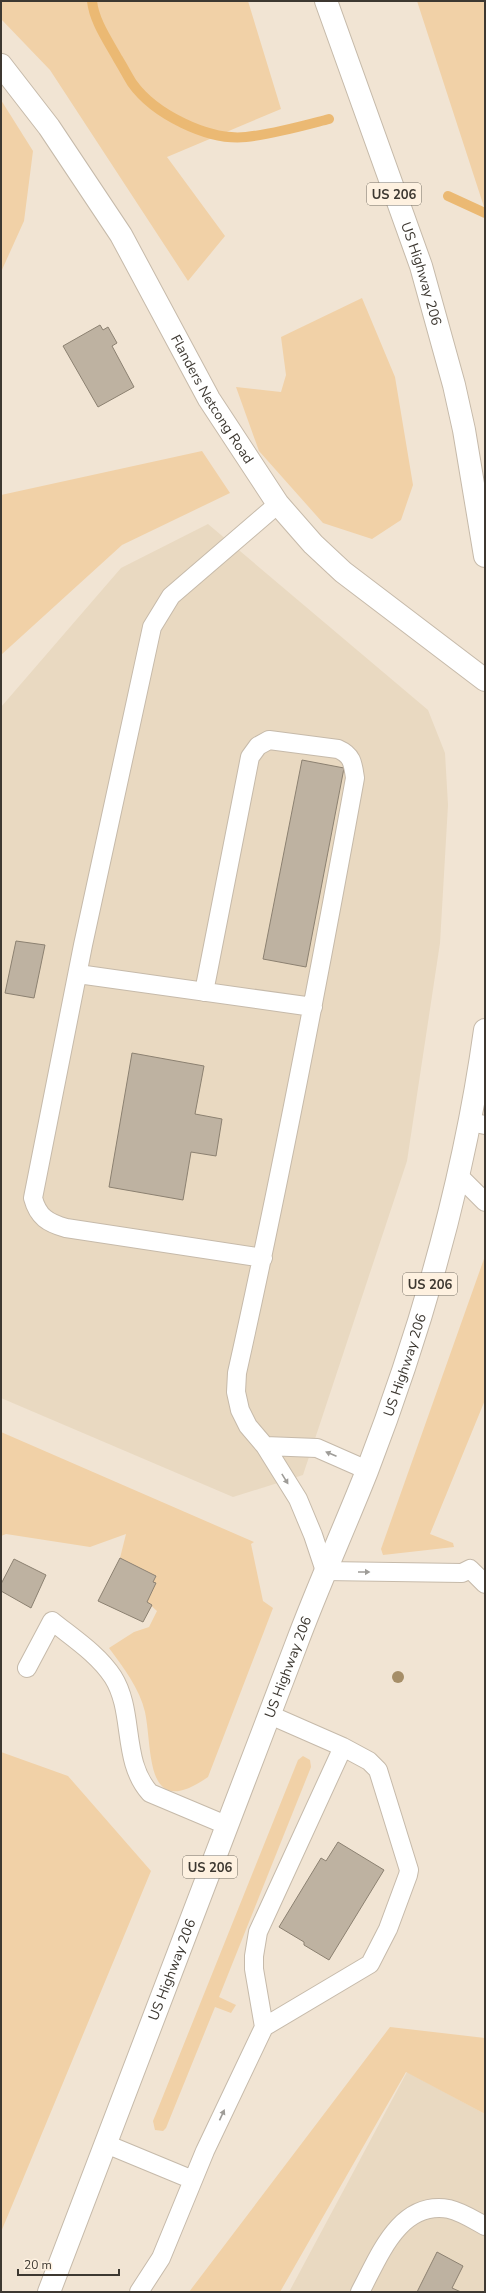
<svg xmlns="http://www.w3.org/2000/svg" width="486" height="2293" viewBox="0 0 486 2293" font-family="'Nunito Sans',sans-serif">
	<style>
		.built { fill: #e9d9c1 }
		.green { fill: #f1d1a7 }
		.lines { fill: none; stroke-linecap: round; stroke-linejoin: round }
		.stream { stroke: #ebb973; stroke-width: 10 }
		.building { fill: #beb2a1; stroke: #8c8171 }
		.lane-casing { stroke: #c6baaa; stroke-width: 20 }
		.secondary-casing { stroke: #c6baaa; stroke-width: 24 }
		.highway-casing { stroke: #c6baaa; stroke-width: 24 }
		.lane { stroke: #fff; stroke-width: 18 }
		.secondary { stroke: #fff; stroke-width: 22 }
		.highway { stroke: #fff; stroke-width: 22 }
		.tree { fill: #a68e68 }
		.oneway { fill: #9e9c98 }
		.labels { text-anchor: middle; stroke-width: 4; stroke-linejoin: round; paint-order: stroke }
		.shield { fill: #fef1e0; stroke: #777066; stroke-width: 1 }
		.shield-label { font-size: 13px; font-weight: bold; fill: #3d3831 }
		.street-label { font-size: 14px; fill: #3d3831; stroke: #fef1e0 }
	</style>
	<rect width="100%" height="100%" fill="#f1e4d3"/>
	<!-- built -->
	<path class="built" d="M208 524 428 710 445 753 448 805 440 943 407 1161 303 1475 233 1497 1 1398V707L121 568Z
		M407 2072 485 2114V2292H289Z"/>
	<!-- green -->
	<path class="green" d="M1 1H248L281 109 167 157 225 236 188 281 50 70 1 19Z
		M417 1H485V210Z
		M1 100 33 151 24 221 1 272Z
		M362 298 395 377 413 485 401 520 372 539 323 523 259 451 236 387 281 392 286 375 281 337Z
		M202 451 230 493 122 545 1 655V495Z
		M485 1256V1400L430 1534 453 1543 454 1547 383 1555 381 1549Z
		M1 1432 254 1542 251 1544 263 1601 273 1608 208 1777C144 1822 153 1750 145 1712 140 1689 123 1667 109 1648L134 1632 149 1627 157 1611 147 1602 156 1583 153 1582 156 1576 120 1558 126 1534 90 1547 6 1534 1 1536Z
		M1 1752 68 1776 151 1871 1 2232Z
		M303 1756 310 1760 311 1767 219 1997 236 2005 231 2013 215 2007 166 2128 163 2131 155 2130 153 2121 298 1760Z
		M390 2027 485 2038V2114L406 2072 280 2292H189Z"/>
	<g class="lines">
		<!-- stream -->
		<path class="stream" d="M92 1C94 21 108 41 118 59 123 67 127 75 132 83 154 114 208 141 246 137 274 134 302 126 329 119
			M448 196 485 213"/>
	</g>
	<!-- building -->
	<path class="building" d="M100 325 103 330 108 327 117 343 112 346 134 387 98 407 63 346Z
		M302 760 344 768 306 967 263 959Z
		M16 941 45 945 34 998 5 993Z
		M132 1053 204 1066 195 1114 222 1119 216 1156 191 1152 183 1200 109 1187Z
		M120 1558 156 1576 153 1582 156 1583 147 1602 152 1605 143 1622 98 1601Z
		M14 1559 46 1575 31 1608 1 1591V1584Z
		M338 1842 384 1870 329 1960 304 1945V1942L279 1927 321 1858 326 1861Z
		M437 2252 463 2266 452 2288 461 2292H417Z"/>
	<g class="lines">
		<defs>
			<path id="lane" d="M78 974 313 1007
				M204 992 250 757 258 746 269 740 338 749C352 755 353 763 355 778 319 977 281 1176 237 1373L236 1392 240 1410 248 1426 265 1446 298 1499 313 1535 325 1571 462 1573 470 1569 485 1584
				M470 1122 485 1125
				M459 1176 485 1202
				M263 1258 66 1228C48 1223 38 1217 33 1198L83 945 152 627 171 596 278 504
				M265 1446 317 1448 367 1470
				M27 1668 52 1621C73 1638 98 1654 113 1677 135 1712 121 1761 150 1793L226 1825
				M264 2027 370 1964 388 1929 408 1875 409 1870 378 1770 369 1761 343 1747
				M106 2144 193 2180
				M139 2292 161 2258 205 2151 264 2027 254 1969V1956L258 1932 343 1747 270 1715
				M360 2292C379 2257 399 2200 449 2209 462 2212 474 2220 485 2226"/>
			<g id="secondary">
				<path id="s1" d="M1 65 49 127 121 235 209 399 278 504 313 544 343 572 485 680"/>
			</g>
			<g id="highway">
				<path id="s2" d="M326 1 421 266 454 385 464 430 485 556"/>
				<path id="s3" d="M49 2292C130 2076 214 1861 296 1645 318 1586 344 1529 367 1471 422 1328 464 1181 485 1030"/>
			</g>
		</defs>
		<!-- lane casing -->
		<use href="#lane" class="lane-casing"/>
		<!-- secondary casing -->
		<use href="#secondary" class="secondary-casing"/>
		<!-- highway casing -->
		<use href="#highway" class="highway-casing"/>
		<!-- lane -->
		<use href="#lane" class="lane"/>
		<!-- secondary -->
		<use href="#secondary" class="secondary"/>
		<!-- highway -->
		<use href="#highway" class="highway"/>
	</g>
	<!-- trees -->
	<circle class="tree" cx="398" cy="1677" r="6"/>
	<!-- one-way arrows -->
	<defs><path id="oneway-solid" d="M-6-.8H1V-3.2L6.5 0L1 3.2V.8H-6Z"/></defs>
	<g class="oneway">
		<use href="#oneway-solid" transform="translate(331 1454) rotate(-157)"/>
		<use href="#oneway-solid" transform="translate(285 1479) rotate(58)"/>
		<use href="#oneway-solid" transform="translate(364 1572)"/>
		<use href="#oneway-solid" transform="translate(222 2115) rotate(-65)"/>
	</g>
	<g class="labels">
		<!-- shield labels -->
		<g class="shield">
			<rect x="367" y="183" width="54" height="22" rx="3"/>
			<rect x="403" y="1273" width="54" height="22" rx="3"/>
			<rect x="183" y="1856" width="54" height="22" rx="3"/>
		</g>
		<g class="shield-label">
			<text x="394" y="199">US 206</text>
			<text x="430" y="1289">US 206</text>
			<text x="210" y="1872">US 206</text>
		</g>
		<!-- street labels -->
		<g class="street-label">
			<text dy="5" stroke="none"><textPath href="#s2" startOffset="289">US Highway 206</textPath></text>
			<text dy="5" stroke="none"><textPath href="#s1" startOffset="396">Flanders Netcong Road</textPath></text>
			<text dy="5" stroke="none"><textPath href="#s3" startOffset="993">US Highway 206</textPath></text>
			<text dy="5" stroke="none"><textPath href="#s3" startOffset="669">US Highway 206</textPath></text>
			<text dy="5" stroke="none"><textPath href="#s3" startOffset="345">US Highway 206</textPath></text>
		</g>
	</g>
	<!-- border -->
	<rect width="486" height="2293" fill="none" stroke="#3d3831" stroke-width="4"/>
	<!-- scale -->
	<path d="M18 2269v6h101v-6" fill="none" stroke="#3d3831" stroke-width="2"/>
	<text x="24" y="2269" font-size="12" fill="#3d3831" stroke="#fef1e0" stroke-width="3" paint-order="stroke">20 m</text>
</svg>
